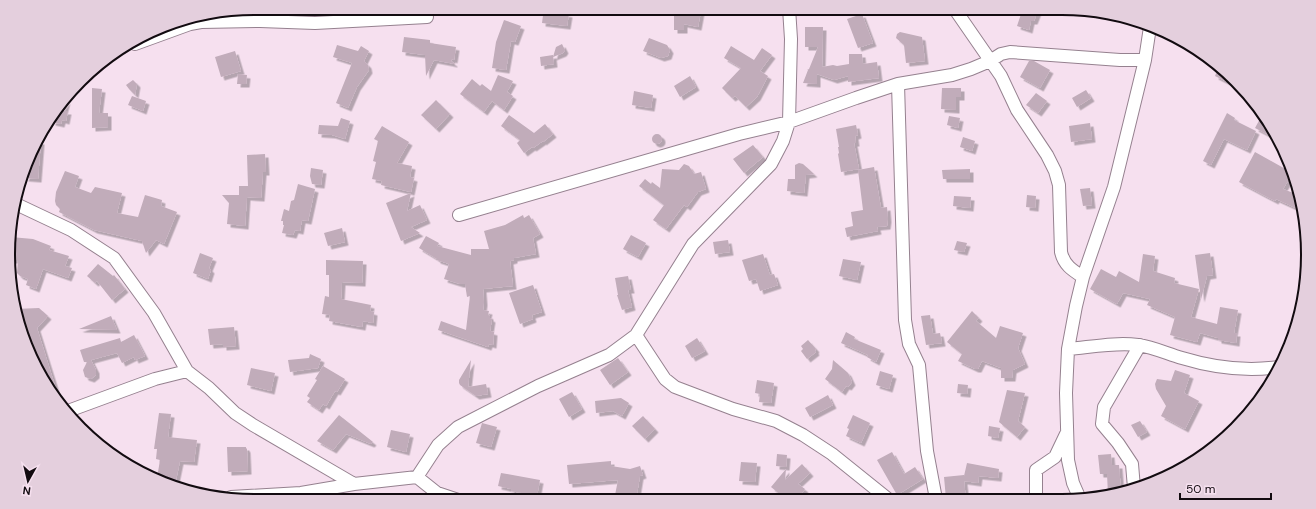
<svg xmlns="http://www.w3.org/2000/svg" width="1316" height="509" viewBox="0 0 1316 509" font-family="'DM Sans',sans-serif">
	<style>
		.building { fill: #c1acba; filter: url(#shadow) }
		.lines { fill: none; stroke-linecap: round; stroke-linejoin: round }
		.minor-casing { stroke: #95818f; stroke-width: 14 }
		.minor { stroke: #fff; stroke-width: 12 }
		.rim { fill: none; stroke: #120b10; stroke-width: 2 }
	</style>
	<defs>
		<filter id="shadow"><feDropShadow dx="3.5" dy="3.5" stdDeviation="0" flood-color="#0004"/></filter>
	</defs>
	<rect width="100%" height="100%" fill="#f6e0ef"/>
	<!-- building -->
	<path class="building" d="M544 8 556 9 555 12 569 14 567 26 542 23Z
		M1023 8H1029L1038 11 1034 21H1031L1029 30 1017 26Z
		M701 11 698 27 684 24V30H674V12Z
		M862 14 873 43 858 48 847 19Z
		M504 20 521 26 515 42 511 41 506 70 492 68 496 42Z
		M805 27H823L822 67 833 65 837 66 849 64V54H862L863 64 877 62 879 78 848 82V76L834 80 817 74V84L803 83 808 70H807L809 69 818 47H805Z
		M900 32 922 37 925 61 906 63 904 45 896 38 897 34Z
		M404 37 430 40V43L456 47 454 60 452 59 451 61 455 64 434 60 426 76 425 55 402 52Z
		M649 38 667 45 670 50 668 56 661 58 643 51Z
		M562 44 565 50 563 53 553 57 556 47Z
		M337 45 358 51 361 46 369 51 364 61 368 65 369 70 357 87 348 108 336 103 352 63 333 57Z
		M731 46 754 60 762 48 772 55 760 71 768 76 757 97 746 107 735 96 732 98 722 88 741 68 724 58Z
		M235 51 241 71 221 77 215 57Z
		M553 55 554 64 541 66 540 57Z
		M1029 61H1034L1050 70 1040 88 1020 77Z
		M1219 66 1224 69 1239 88 1215 76Z
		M238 74 247 75 246 84H237Z
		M498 75 513 81 507 92 513 96 504 110 492 101 484 112 460 94 472 79 480 86 482 84 491 91Z
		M690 76 696 87 680 97 674 86Z
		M133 80 137 84 135 95 129 89 126 85Z
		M92 88 102 89 99 113H108V127L92 128Z
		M942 88H961V97H956V110L941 109Z
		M1086 90 1091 98 1077 107 1072 98Z
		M634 91 653 95 651 108 632 105Z
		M1036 93 1047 101 1038 113 1026 105Z
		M132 96 146 101 143 111 128 105Z
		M67 100 64 111H68L66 121 62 120 61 124 52 122 53 118H52Z
		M436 100 450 114 436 129 421 115Z
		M1227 113 1235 118 1234 120 1256 131 1247 150 1224 139 1211 165 1203 161Z
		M509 115 534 133 545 124 553 134 543 142V141L533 148 532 147 524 153 517 143 520 140 501 126Z
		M949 116 960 118 958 128 947 125Z
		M1261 117 1278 140 1255 128Z
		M341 118 350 121 345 139 332 135 318 134 319 125 338 126Z
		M1090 123 1092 139 1071 142 1069 126Z
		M856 125 858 135 855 136 856 143H854L859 169 841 172 838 154 839 153 838 147H839L836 129Z
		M382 126 409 142 397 163 412 166 410 177 414 178 411 192 381 185 382 181 372 179 376 162 373 161 378 141 374 139Z
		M652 139a5 5 0 1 1 10 0a5 5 0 1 1-10 0Z
		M963 137 975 141 972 151 960 147Z
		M38 141H41L38 179 25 178Z
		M753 145 763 157 744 173 733 159Z
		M1255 152 1289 171 1291 176 1283 189 1296 194 1300 210 1276 199 1275 201 1239 182Z
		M265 154 266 172H263L261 198 247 197 245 226 227 224 229 203 222 195H239V186H248L247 155Z
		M799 163 803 164 814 174 806 175 804 193 787 191 788 179H795V165Z
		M684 164 689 166 694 174 701 172 706 189 698 192 687 207 684 205 666 229 653 220 664 205 639 186 645 179 651 184 652 182 660 188 662 169 679 170Z
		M874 167 881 208 887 207 888 219 887 226 877 227 878 231 847 237 845 228 853 226 851 212 863 210 858 170Z
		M311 168 323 170 321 185 312 184 310 176Z
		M970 169V179H943L942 170Z
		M65 171 79 176 75 187 91 193 95 187 122 193 117 213 138 217 145 195 162 200 161 206 177 212 164 244 156 240 146 253 142 241 94 230 59 212 60 209 56 205 55 201 56 192Z
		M298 184 315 189 308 221 302 220 300 231 295 230 293 235 282 233 284 225H283V221H281L284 209 289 211 291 201 294 200Z
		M1090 188 1092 205 1083 206 1080 189Z
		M411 193 407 211 420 205 427 220 411 227 420 233 401 241 386 203Z
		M1027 195 1036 196 1035 208 1026 207Z
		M954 196 971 197 970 208 953 206Z
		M523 215 524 218 529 215 540 234 533 238 536 254 514 258V260L510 261 513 286 483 289 484 302 483 310 489 311 488 315 490 316V318L492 319 490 331 494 332 493 345 489 344 488 347 438 330 441 321 466 330 470 296 467 297 465 284H460L444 279 449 264 437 260V259L419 248 426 236 439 243 437 246 471 255V249H489L484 231 505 225Z
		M342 228 345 242 328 246 324 233Z
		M631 235 646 243 638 257 623 249Z
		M11 237 33 239 51 246 49 250 69 256 65 266 72 268 68 278 43 269 36 289 26 285 28 279 20 276 17 273 18 260H11Z
		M728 240 730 252 715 254 713 242Z
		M957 241 967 243 964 252 954 250Z
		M200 253 213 258 209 268 211 270 208 279 193 273Z
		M1210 253 1213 275 1207 276 1201 299 1195 255Z
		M763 254 770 275 774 274 778 285 760 291 756 279 749 281 742 260Z
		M1143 254 1155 256 1153 271 1175 278 1174 283 1199 289 1191 317 1217 324 1220 307 1238 310 1234 333H1237L1236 343 1218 340V338L1200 333 1197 342 1170 335 1175 317 1147 305 1150 299 1123 293 1117 304 1090 289 1101 269 1116 277 1119 271 1139 282Z
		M843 259 861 262 857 280 839 276Z
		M326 260 363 261 362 283 342 282 341 299 371 305 370 311 374 312 373 323 363 321 362 327 329 321 330 315 322 314 325 296 329 297V275H326Z
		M98 264 113 276 114 275 125 289 112 300 97 281 95 283 87 276Z
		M628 276 631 290H628L632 307 622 310 617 295H618L615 278Z
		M533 285 542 312 532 315 533 319 520 324 509 293Z
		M39 308 48 316 37 328 56 389 50 392 15 309Z
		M972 311 979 318 976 321 996 338 1000 326 1023 333 1018 348 1025 364 1013 370 1012 378H1001V368L982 361 978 369H975L958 361 962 354 947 342Z
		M930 315 933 334 940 333 942 343 926 345 921 316Z
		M111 316 117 330 79 329Z
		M234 327 236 346 223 347V344L210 345 208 329Z
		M846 332 855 337 854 339 881 350 876 362 867 357 868 355 841 343Z
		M134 335 145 356 135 360 134 357 122 363 117 353 91 360 96 370V375L91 379 85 377 83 370 87 362H84L80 350 120 338 121 342Z
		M697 338 705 351 692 358 685 346Z
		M808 340 816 349 815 350 816 352 807 359 801 351 803 349 801 346Z
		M310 354 321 359 318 368 290 372 288 360 309 358Z
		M618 358 628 372 610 385 600 370Z
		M471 360 468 387 486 384 488 394 476 396 460 385 459 383V380Z
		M833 360 848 373 852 382 848 387 846 386 842 392 825 379 832 369Z
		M323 366 345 379 337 392 335 391 326 406 323 404 319 410 307 402 310 398 307 396 317 380 315 379Z
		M251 368 275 373 271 391 247 385Z
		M1175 370 1190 375 1184 393 1199 401 1185 429 1161 416 1166 406 1156 389 1155 384 1157 379 1171 381Z
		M880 371 893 375 889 389 876 385Z
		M757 380 774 383 771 403 759 402 760 394 755 393Z
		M958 384 968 385 967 394 957 393Z
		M1007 390 1025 393 1018 421 1025 427 1017 437 999 422Z
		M572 392 582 409 569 417 559 399Z
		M828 395 833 405 810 417 805 408Z
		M621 398 629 403 622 416 613 411 596 413 595 401Z
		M159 413 171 414 168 437 197 440 194 462 180 461 175 485 166 483 157 478 160 460 156 459 157 449H154Z
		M339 415 373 442 371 444 346 434 333 450 317 441Z
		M853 415 870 423 861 443 846 436 849 429 847 428Z
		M643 416 655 429 645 439 632 426Z
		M1140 421 1147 432 1138 437 1131 425Z
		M482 423 497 427 491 447 476 443Z
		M989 426 1000 428 998 438 988 436Z
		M391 430 410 434 406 452 387 447Z
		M227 447H246V448L247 449 248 471 228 472Z
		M892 452 904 474 915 467 923 479 897 495 877 460Z
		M777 454 787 455 786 467 776 466Z
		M1111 454 1112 465H1119L1121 491 1108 495 1107 474H1100L1098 455Z
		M611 461V466L630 469 640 466 643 475 640 476 636 500H614L618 480 569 484 567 465Z
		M741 462 757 463 755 482 739 481Z
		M967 463 999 469 998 478 979 476 978 483 964 481 966 499H946L944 477 964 475V476Z
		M802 464 810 473 798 484 805 489 797 500H787L771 487 786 469 785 480Z
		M501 473 540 480 537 496 511 491V489L498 486Z"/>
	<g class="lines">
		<defs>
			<path id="minor" d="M252 8 260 21
				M954 8 1001 76 1017 110 1047 155 1055 171 1059 185 1061 252C1064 265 1072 270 1083 277
				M135 44 190 24 201 22 260 21 315 23 427 17
				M898 84 905 320 909 344 919 365 927 451 936 499
				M16 204 71 230 114 258 154 313 187 371 209 388 235 413 253 425 354 484
				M459 215 739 134 789 122 791 39 789 8
				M636 335 665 379 675 387 733 409 776 421 803 435 832 454 888 499
				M1068 349C1091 347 1116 342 1138 345 1153 347 1168 354 1182 358 1215 368 1245 372 1279 367
				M68 411 155 379 187 371
				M417 477 437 493 458 500
				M1134 488 1132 464 1118 443 1102 424 1104 407 1140 345
				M231 497 301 493 354 484 417 477 438 445 458 427 538 386 609 355 636 335 693 244 771 164 783 141 789 122 856 98 898 84 952 75 971 69 990 61 1001 54 1010 52 1120 60H1145
				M1036 499V470L1055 457 1066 434
				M1080 499 1073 483 1068 460 1066 393 1068 349 1076 306 1083 277 1114 187 1145 60 1150 27"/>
		</defs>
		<!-- minor casing -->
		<use href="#minor" class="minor-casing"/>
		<!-- minor -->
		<use href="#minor" class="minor"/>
	</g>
	<!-- crop -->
	<path d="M0 0H1316V509H0ZM254 15H1062A239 239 0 0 1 1301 254V255A239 239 0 0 1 1062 494H254A239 239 0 0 1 15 255V254A239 239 0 0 1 254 15Z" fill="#e4cfdd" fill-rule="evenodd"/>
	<path class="rim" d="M254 15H1062A239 239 0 0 1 1301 254V255A239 239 0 0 1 1062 494H254A239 239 0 0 1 15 255V254A239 239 0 0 1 254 15Z"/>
	<!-- north arrow -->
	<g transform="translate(28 481) rotate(188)" stroke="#f6e0ef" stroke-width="3" paint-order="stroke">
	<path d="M0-3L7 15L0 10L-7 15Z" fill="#120b10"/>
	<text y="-6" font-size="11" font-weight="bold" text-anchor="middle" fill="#120b10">N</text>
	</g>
	<!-- scale -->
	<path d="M1180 493v6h91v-6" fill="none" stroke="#120b10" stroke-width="2"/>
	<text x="1186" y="493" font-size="12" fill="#120b10" stroke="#f6e0ef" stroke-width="3" paint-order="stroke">50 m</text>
</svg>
